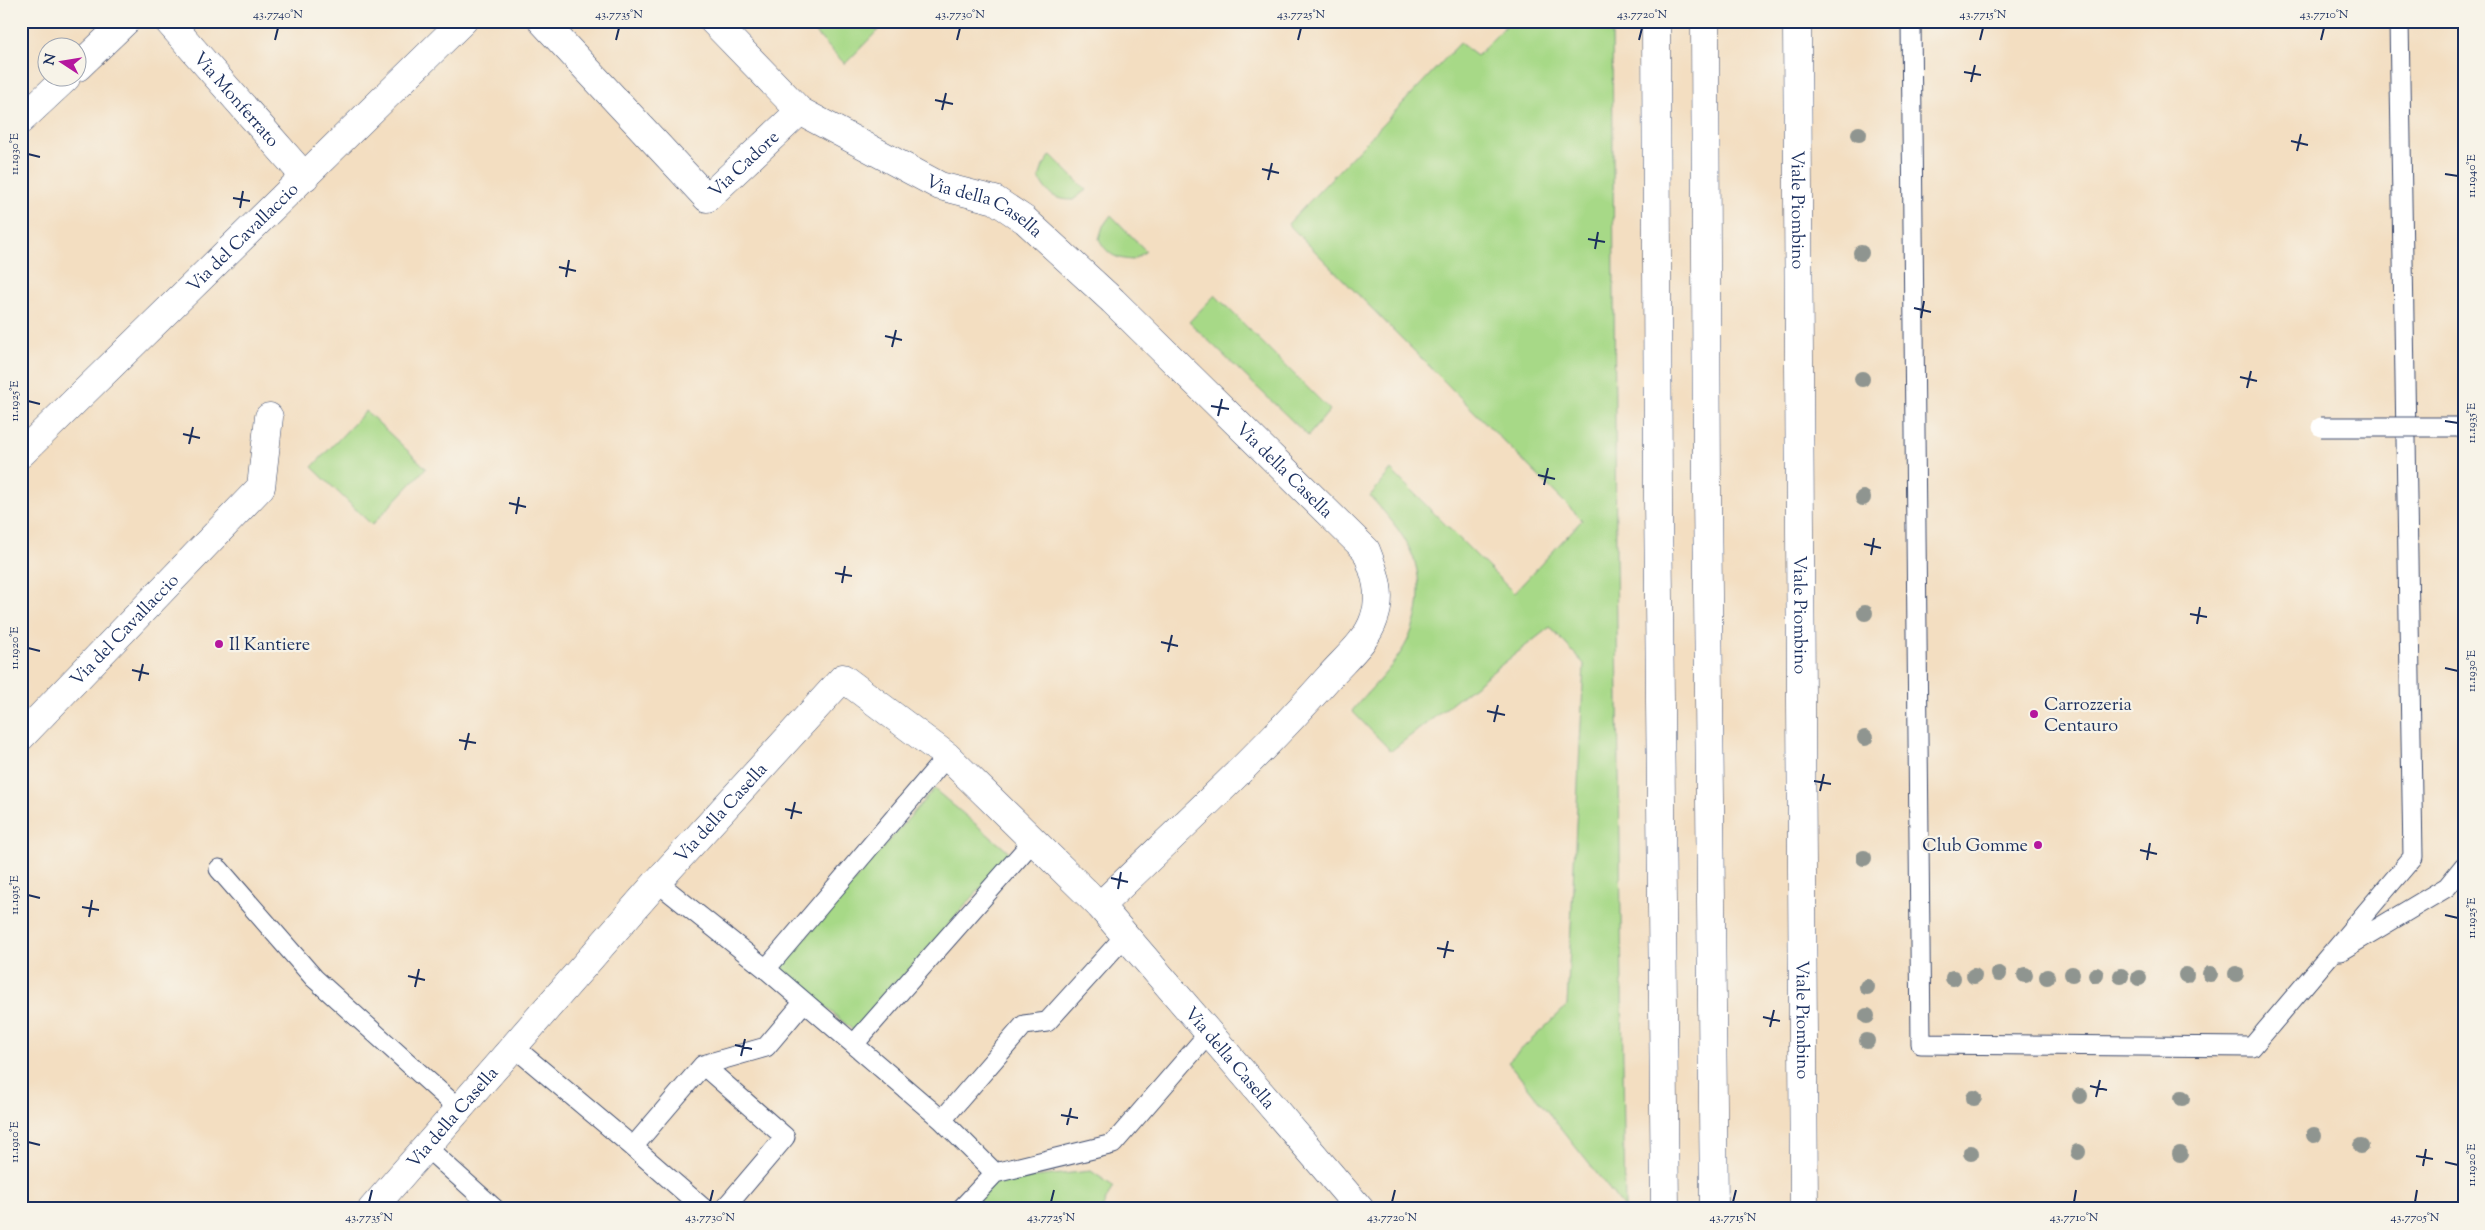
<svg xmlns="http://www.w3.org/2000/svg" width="2485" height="1230" viewBox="0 0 2485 1230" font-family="'Sorts Mill Goudy',serif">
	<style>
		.green { fill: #a7d987; stroke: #618472 }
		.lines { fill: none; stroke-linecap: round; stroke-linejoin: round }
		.lane-casing { stroke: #3b496d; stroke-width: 21 }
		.street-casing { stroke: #3b496d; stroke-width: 29 }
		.highway-casing { stroke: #3b496d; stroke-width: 29 }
		.lane { stroke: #fff; stroke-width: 19 }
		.street { stroke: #fff; stroke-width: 28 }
		.highway { stroke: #fff; stroke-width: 28 }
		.lane-bridge-casing { stroke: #3b496d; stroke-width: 21; stroke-linecap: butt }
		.lane-bridge { stroke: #fff; stroke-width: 19 }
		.tree { fill: #8f9590 }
		.ticks { fill: none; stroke: #1b2f5e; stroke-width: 2 }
		.poi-dot { fill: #b5179e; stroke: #f7f3e8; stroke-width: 2 }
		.labels { text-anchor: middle; stroke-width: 4.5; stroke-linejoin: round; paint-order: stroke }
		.street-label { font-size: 18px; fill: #1b2f5e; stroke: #f7f3e8 }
		.poi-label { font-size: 18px; fill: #1b2f5e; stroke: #f7f3e8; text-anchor: start }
		.neatline { fill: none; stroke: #1b2f5e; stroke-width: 2 }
		.ticks-label { font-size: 12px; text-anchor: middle; fill: #1b2f5e }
	</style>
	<rect width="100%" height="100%" fill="#f7f3e8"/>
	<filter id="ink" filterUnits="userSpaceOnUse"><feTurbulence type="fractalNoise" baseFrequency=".02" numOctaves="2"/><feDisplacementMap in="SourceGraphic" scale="10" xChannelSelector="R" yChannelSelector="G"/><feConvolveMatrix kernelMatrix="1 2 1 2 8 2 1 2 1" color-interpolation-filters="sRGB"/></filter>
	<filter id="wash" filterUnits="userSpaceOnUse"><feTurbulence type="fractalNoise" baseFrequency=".0096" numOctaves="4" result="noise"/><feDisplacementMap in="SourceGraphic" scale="20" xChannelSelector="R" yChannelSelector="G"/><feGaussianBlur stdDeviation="1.12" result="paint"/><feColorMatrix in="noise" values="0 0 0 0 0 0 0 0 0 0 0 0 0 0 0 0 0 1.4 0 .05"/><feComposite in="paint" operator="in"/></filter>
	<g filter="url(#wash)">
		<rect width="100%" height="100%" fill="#f3dec1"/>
		<!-- green -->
		<path class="green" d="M804 21H887L845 64Z
			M1510 21H1612L1616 554 1625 1209 1508 1062 1567 1006 1584 664 1550 627 1391 751 1352 711C1368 691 1388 673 1401 652 1420 623 1425 583 1411 552 1402 531 1385 513 1370 496L1391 470 1514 593 1582 520 1288 224 1460 43 1477 56Z
			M1051 155 1086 190 1073 200C1055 200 1047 194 1039 178L1043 166Z
			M1111 215 1146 251 1133 260C1115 259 1107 254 1099 239L1103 226Z
			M1215 295 1330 410 1308 436 1189 322Z
			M366 411 426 468 372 525 312 467Z
			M934 789 1011 854 854 1031 779 968Z
			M1091 1171 1113 1186 1102 1209H970L995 1181Z"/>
	</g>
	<g filter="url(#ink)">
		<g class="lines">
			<defs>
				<path id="lane" d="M1911 21 1921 1044 2252 1047 2413 857 2399 21
					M219 869 314 978 459 1109
					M657 882 766 969 942 1120 995 1173 1113 1144 1209 1033
					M2340 951 2447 887 2464 866
					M766 969 947 756
					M854 1044 1033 841
					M514 1047 633 1147
					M703 1065 785 1137 724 1209
					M942 1120 1024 1025 1047 1022 1126 935
					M426 1147 495 1209
					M704 1209 633 1147 703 1065 766 1047 804 1002
					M961 1209 995 1173"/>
				<g id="street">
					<path id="s1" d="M168 21 305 177"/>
					<path id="s2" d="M542 21 707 198 800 111 713 21"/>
					<path id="s3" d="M1797 21 1804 1209"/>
					<path d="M78 67 126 21"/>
					<path id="s4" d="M800 111 940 186 995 200 1025 220 1113 301 1366 550C1375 573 1383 595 1374 619 1367 641 1345 659 1330 676 1259 757 1178 830 1100 906"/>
					<path d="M21 120 66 78"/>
					<path id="s5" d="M21 454 463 21"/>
					<path id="s6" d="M21 737 261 487 269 417"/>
					<path id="s7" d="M372 1209 657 882 843 678 947 756 1100 906 1360 1209"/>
				</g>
				<path id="highway" d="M1656 21 1658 498 1665 1209
					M1705 21 1707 492 1714 1209"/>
			</defs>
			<!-- lane casing -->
			<use href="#lane" class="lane-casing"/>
			<!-- street casing -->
			<use href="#street" class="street-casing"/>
			<!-- highway casing -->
			<use href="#highway" class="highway-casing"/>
			<!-- lane -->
			<use href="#lane" class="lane"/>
			<!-- street -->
			<use href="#street" class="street"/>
			<!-- highway -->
			<use href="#highway" class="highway"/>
			<defs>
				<path id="lane-bridge" d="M2321 427H2464"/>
			</defs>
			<!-- lane-bridge casing -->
			<use href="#lane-bridge" class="lane-bridge-casing"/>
			<!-- lane-bridge -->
			<use href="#lane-bridge" class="lane-bridge"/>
		</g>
		<!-- trees -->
		<g class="tree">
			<circle cx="1859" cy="134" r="8"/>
			<circle cx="1861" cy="253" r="8"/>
			<circle cx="1862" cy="379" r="8"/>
			<circle cx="1863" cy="498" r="8"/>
			<circle cx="1865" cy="613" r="8"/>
			<circle cx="1865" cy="738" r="8"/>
			<circle cx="1864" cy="858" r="8"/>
			<circle cx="1999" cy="974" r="8"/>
			<circle cx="2072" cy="974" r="8"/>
			<circle cx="2210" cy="974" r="8"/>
			<circle cx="2236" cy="974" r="8"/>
			<circle cx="2025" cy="975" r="8"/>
			<circle cx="2096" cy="975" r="8"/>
			<circle cx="2186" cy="975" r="8"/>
			<circle cx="1974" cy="976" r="8"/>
			<circle cx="2121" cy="976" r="8"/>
			<circle cx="2047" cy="977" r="8"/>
			<circle cx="1953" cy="978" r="8"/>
			<circle cx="2139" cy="978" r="8"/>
			<circle cx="1867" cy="987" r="8"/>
			<circle cx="1867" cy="1016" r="8"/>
			<circle cx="1867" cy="1041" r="8"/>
			<circle cx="2080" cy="1096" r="8"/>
			<circle cx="1974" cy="1098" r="8"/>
			<circle cx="2182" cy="1098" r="8"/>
			<circle cx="2314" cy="1135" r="8"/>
			<circle cx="2361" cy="1146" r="8"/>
			<circle cx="2078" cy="1152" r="8"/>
			<circle cx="1971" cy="1153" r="8"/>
			<circle cx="2180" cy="1154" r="8"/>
		</g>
	</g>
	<!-- ticks -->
	<path class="ticks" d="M275 40 278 28M616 40 619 28M957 40 960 28M1298 40 1301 28M1639 40 1642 28M1980 40 1983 28M2321 40 2324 28M1964 72 1981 75M1971 82 1975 65M935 100 953 104M942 110 946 93M2291 141 2308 145M2297 151 2301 134M28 154 40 157M1262 169 1279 173M2445 174 2458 176M1268 180 1272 163M233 198 250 201M240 208 243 191M1588 239 1605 242M1595 249 1598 232M559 267 576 271M566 277 569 260M1914 308 1931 312M1921 318 1924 301M885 336 902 340M892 347 896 330M2240 377 2257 381M2247 388 2251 371M28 401 40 404M1211 406 1229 409M1218 416 1222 399M2445 421 2458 423M183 434 200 438M189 444 193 427M1538 475 1555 479M1544 485 1548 468M509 503 526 507M516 514 519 497M1864 544 1881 548M1871 555 1874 538M835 573 852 576M842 583 845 566M2190 614 2207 617M2197 624 2200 607M1161 642 1178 646M28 648 40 651M1168 652 1172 635M2445 668 2458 671M132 670 149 674M139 681 143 664M1487 711 1505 715M1494 722 1498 705M459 740 476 743M465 750 469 733M1814 781 1831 784M1820 791 1824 774M785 809 802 813M791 819 795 802M2140 850 2157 854M2147 860 2150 843M1111 878 1128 882M1118 889 1121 872M28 895 40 898M82 907 99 910M2445 915 2458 918M89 917 92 900M1437 948 1454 951M1444 958 1448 941M408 976 425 980M415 987 419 969M1763 1017 1780 1021M1770 1027 1774 1010M735 1045 752 1049M741 1056 745 1039M2090 1086 2107 1090M2096 1097 2100 1080M1061 1115 1078 1118M1067 1125 1071 1108M28 1142 40 1145M2416 1156 2433 1159M2445 1162 2458 1165M2423 1166 2426 1149M369 1202 372 1190M710 1202 713 1190M1051 1202 1054 1190M1392 1202 1395 1190M1733 1202 1736 1190M2074 1202 2076 1190M2415 1202 2417 1190"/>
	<!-- markers -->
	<g class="poi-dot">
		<circle cx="219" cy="644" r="5"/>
		<circle cx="2034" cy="714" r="5"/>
		<circle cx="2038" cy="845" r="5"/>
	</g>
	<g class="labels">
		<!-- street labels -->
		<g class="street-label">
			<text dy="6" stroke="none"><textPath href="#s1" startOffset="104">Via Monferrato</textPath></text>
			<text dy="6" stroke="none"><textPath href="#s2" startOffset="292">Via Cadore</textPath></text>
			<text dy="6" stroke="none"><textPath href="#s4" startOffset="208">Via della Casella</textPath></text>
			<text dy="6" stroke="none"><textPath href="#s3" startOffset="189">Viale Piombino</textPath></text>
			<text dy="6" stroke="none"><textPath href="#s5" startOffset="310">Via del Cavallaccio</textPath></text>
			<text dy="6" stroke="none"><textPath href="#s4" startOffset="612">Via della Casella</textPath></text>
			<text dy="6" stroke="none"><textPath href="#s3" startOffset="594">Viale Piombino</textPath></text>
			<text dy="6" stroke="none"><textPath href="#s6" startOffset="149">Via del Cavallaccio</textPath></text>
			<text dy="6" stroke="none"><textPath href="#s7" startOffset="528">Via della Casella</textPath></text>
			<text dy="6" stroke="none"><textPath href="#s3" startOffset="999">Viale Piombino</textPath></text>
			<text dy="6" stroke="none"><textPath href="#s7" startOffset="1254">Via della Casella</textPath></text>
			<text dy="6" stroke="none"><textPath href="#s7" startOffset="122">Via della Casella</textPath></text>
		</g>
		<!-- poi labels -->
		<g class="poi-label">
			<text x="229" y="650">Il Kantiere</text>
			<text x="2044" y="710">Carrozzeria<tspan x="2044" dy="21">Centauro</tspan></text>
			<text x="2028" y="851" text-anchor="end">Club Gomme</text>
		</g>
	</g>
	<!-- margin -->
	<rect width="2485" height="1230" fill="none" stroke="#f7f3e8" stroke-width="55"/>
	<!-- north arrow -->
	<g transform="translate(62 62) rotate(282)"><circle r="24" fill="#f7f3e8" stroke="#9fa5b1"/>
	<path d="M0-4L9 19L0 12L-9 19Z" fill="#b5179e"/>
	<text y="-8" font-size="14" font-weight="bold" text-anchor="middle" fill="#1b2f5e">N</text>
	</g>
	<rect x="28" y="28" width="2430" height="1174" class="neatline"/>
	<g class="ticks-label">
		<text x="278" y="18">43.7740°N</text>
		<text x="619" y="18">43.7735°N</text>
		<text x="960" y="18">43.7730°N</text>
		<text x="1301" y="18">43.7725°N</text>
		<text x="1642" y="18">43.7720°N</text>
		<text x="1983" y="18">43.7715°N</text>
		<text x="2324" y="18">43.7710°N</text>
		<text transform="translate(14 154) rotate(-90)" y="4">11.1930°E</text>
		<text transform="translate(2471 176) rotate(-90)" y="4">11.1940°E</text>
		<text transform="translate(14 401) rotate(-90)" y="4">11.1925°E</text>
		<text transform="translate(2471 423) rotate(-90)" y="4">11.1935°E</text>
		<text transform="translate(14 648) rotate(-90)" y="4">11.1920°E</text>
		<text transform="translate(2471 671) rotate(-90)" y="4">11.1930°E</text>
		<text transform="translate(14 895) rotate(-90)" y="4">11.1915°E</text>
		<text transform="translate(2471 918) rotate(-90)" y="4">11.1925°E</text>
		<text transform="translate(14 1142) rotate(-90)" y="4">11.1910°E</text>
		<text transform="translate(2471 1165) rotate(-90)" y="4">11.1920°E</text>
		<text x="369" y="1221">43.7735°N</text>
		<text x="710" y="1221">43.7730°N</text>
		<text x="1051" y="1221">43.7725°N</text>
		<text x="1392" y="1221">43.7720°N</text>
		<text x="1733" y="1221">43.7715°N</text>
		<text x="2074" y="1221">43.7710°N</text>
		<text x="2415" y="1221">43.7705°N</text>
	</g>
</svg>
